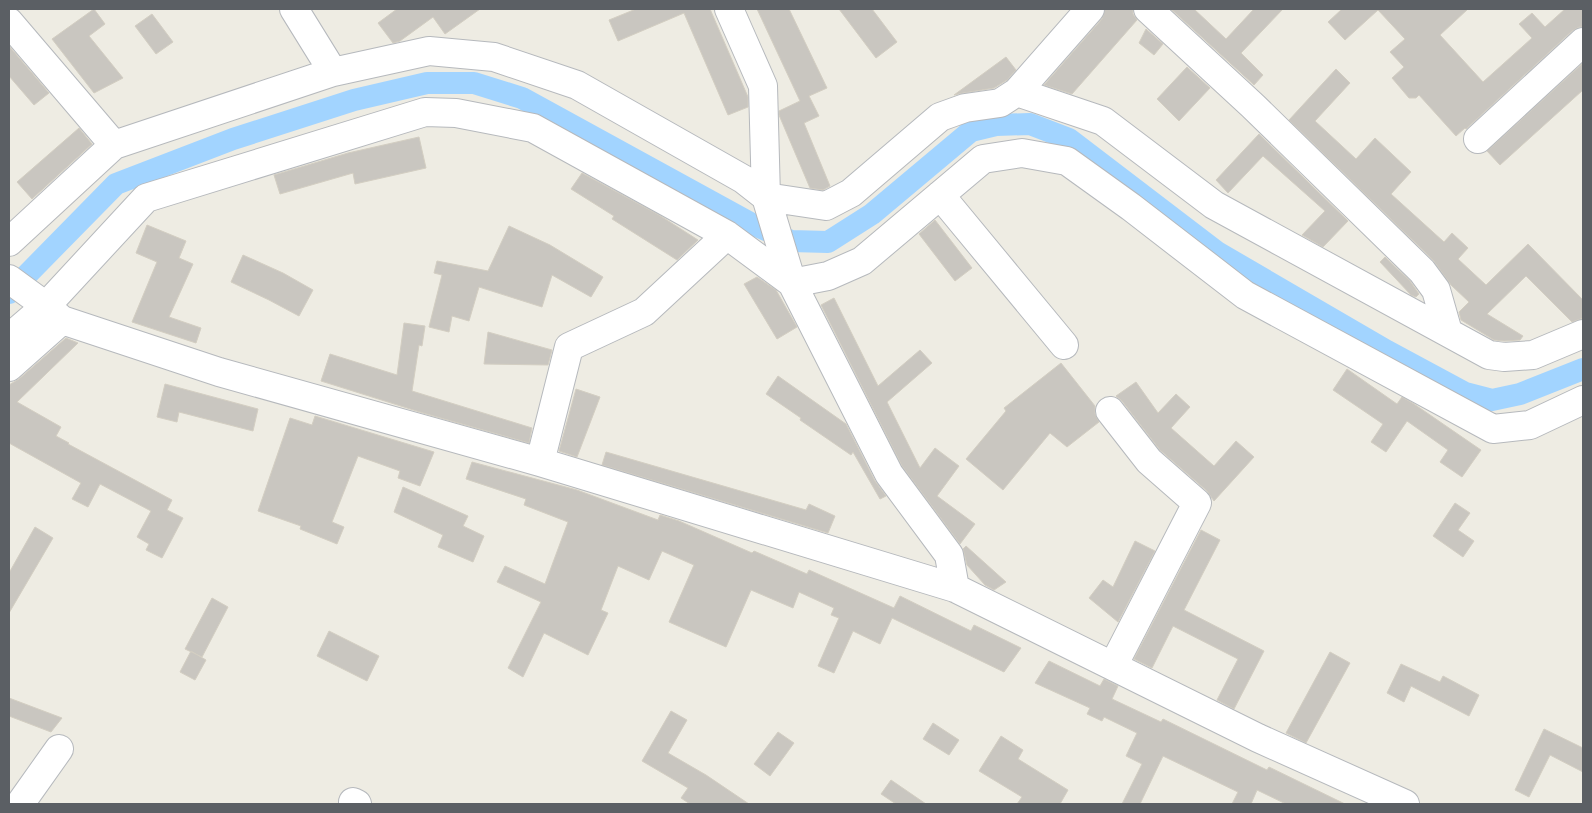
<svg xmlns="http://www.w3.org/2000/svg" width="1592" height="813" viewBox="0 0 1592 813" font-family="Helvetica,sans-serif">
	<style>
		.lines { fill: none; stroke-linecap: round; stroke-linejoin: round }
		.canal { stroke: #a2d4ff; stroke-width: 22 }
		.building { fill: #c9c6c0; stroke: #d3cec2 }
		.minor-casing { stroke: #b6b9bd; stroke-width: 30 }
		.minor { stroke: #fff; stroke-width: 28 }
	</style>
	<rect width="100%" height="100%" fill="#eeece3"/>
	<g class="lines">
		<!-- canal -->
		<path class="canal" d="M9 293 116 184 233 139 354 100 427 83H474L522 98 750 223 791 241 828 242 872 214 971 131 996 125 1030 124 1069 139 1217 252 1387 351 1465 393 1492 400 1520 394 1583 369"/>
	</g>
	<!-- building -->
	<path class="building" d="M94 9 105 24 89 36 123 78 94 93 52 39Z
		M397 9H480L445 34 433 17 400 41 393 43 378 23Z
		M636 9H710L748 97V107L728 115 684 13 618 41 609 20Z
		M757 9H789L827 88 809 96 819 116 804 123 830 186 823 190 810 188 779 115V111L800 101Z
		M839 9H872L897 42 876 58Z
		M1105 9H1133V14L1137 20 1072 94 1044 85 1102 19Z
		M1171 9H1194L1226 39 1254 9H1283L1241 53 1263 75 1254 85Z
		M1342 9H1468L1440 35 1483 82 1532 38 1519 24 1532 13 1545 27 1565 9H1583V27H1579L1572 31 1466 129 1465 128 1456 136 1419 95 1416 98H1409L1392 78 1404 67 1390 52 1405 39 1378 10 1345 40 1328 22Z
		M152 14 173 42 156 54 135 26Z
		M1146 29 1163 44 1154 55 1139 43Z
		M9 46 49 93 34 105 9 76Z
		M1006 57 1016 70 1007 80 994 88 963 93 954 95Z
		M1583 63V90L1500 165 1487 151Z
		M1187 67 1210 88 1179 121 1157 99Z
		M1336 69 1350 83 1315 121 1356 159 1375 138 1411 172 1391 194 1444 242 1452 233 1468 248 1458 259 1486 285 1528 244 1583 300V318L1572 322 1526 276 1487 314 1523 336 1520 340 1504 341 1494 340 1461 320 1459 312 1469 302 1451 285 1433 260 1289 120Z
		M79 128 92 144 32 199 17 182Z
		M1259 134 1348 221 1323 247 1302 235 1325 211 1263 156 1228 193 1216 180Z
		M419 137 426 168 355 184 353 173 280 194 274 175 348 153Z
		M582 173 659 215 698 240 677 260 612 219 614 216 571 189Z
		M935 220 972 268 955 281 919 234Z
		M147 225 186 241 179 258 193 264 169 317 201 328 196 343 132 322 157 262 136 253Z
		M509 226 550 245 603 277 591 297 552 275 542 307 479 287 469 321 452 316 449 332 429 327 442 275 434 273 437 261 488 271Z
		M243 255 283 273 313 290 299 316 269 300 231 282Z
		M1385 257 1410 281 1419 294 1416 297 1411 295 1380 262Z
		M757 277 776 290 797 327 777 339 744 284Z
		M834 298 878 386 920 350 932 363 887 402 920 468 935 448 959 466 937 496 975 524 960 544 902 466 821 305Z
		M404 323 425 326 422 346 419 345 412 391 532 428 529 443 423 413 321 381 330 354 397 375Z
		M488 332 552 350 548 365 484 364Z
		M66 338 78 343 17 402 61 427 56 436 69 443 68 444 172 500 167 510 183 518 162 558 146 550 149 544 137 537 151 511 100 484 88 507 72 499 81 483 9 443V385L19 379Z
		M1061 363 1095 406V414L1099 422 1067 447 1050 433 1003 490 966 459 1006 411 1004 408Z
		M1347 369 1397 404 1402 397 1414 404 1481 450 1462 477 1440 462 1448 450 1407 421 1386 452 1371 442 1383 424 1333 390Z
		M778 376 846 424 875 481 886 496 880 499 853 452 851 455 800 420 801 418 766 394Z
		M1136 382 1158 413 1176 394 1190 407 1171 428 1214 466 1236 441 1254 457 1214 501 1207 491 1160 450 1122 401 1116 396Z
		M165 384 258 409 253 431 179 412 177 422 157 417Z
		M576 389 600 397 577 457 559 451Z
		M315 416 434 452 420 486 398 478 400 471 358 456 332 522 344 527 337 544 300 529 301 526 258 511 290 418 312 425Z
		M606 452 806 510 809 504 835 516 828 533 602 465Z
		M472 462 577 490 658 520 660 515 679 521 752 553 754 551 807 574 809 570 894 608 900 596 971 631 974 625 1021 648 1004 672 892 618 880 644 853 631 834 673 818 666 839 618 831 615 834 608 799 592 793 608 751 590 726 647 669 622 694 565 662 551 649 580 618 566 601 610 608 613 588 655 544 633 523 677 508 668 541 602 497 582 505 566 545 584 568 522 524 505 526 499 466 479Z
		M403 487 468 516 463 526 484 536 473 562 438 547 443 535 394 512Z
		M1455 503 1470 513 1458 530 1474 541 1463 557 1433 536Z
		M35 527 53 538 9 613V573Z
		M1201 530 1220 540 1184 610 1264 651 1234 709 1217 700 1238 659 1173 626 1152 668 1134 659Z
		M1135 541 1155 551 1118 622 1089 598 1103 580 1113 587Z
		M966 546 1006 582 994 590 985 585 967 565 963 549Z
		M212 598 228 607 202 657 185 649Z
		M329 631 379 656 367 681 317 656Z
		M191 651 206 660 195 680 180 672Z
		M1330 652 1350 663 1306 743 1286 733Z
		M1049 661 1100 686 1104 679 1118 686 1112 699 1161 722 1163 719 1267 770 1269 767 1345 804H1286L1257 790 1251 804H1232L1238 792 1163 756 1140 804H1122L1142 764 1126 756 1137 733 1104 717 1102 721 1087 714 1090 708 1035 683Z
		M1401 664 1440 682 1443 676 1479 695 1469 716 1411 686 1404 702 1387 693Z
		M9 698 62 718 51 732 9 716Z
		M671 711 687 720 668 753 706 775 749 804H690L681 798 688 788 642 761Z
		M933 723 959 740 949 755 923 739Z
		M1544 729 1583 748V772L1550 755 1529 797 1515 790Z
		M778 732 794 743 770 776 754 764Z
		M1001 736 1023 750 1018 759 1068 790 1060 804H1017L1022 797 979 771Z
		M891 780 926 804H896L881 794Z"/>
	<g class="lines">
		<defs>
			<path id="minor" d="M294 9 333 72
				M729 9 763 86 766 197 792 283 889 474 949 555 955 588
				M1148 9 1253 106 1422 271 1436 290 1448 332
				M9 22 114 145
				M1017 92 1103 121 1214 205 1489 355 1504 357 1533 355 1583 334
				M1478 139 1583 42
				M940 195 1064 345
				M9 242 114 145 333 72 429 51 494 57 577 85 743 179 766 197 826 206 851 193 940 117 965 108 1000 103 1017 92 1090 9
				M9 279 46 306 62 320 219 372 540 462 955 588 1258 738 1405 804
				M9 338 46 306 146 198 425 112 456 113 533 128 727 235 792 283 828 276 862 261 983 159 1022 153 1067 161 1131 207 1245 295 1493 429 1530 425 1583 400
				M9 367 62 320
				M1110 411 1149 461 1197 503 1113 666
				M540 462 569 347 644 312 727 235
				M353 802 357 804
				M20 804 59 749"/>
		</defs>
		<!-- minor casing -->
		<use href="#minor" class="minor-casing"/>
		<!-- minor -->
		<use href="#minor" class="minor"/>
	</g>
	<!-- border -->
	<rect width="1592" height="813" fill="none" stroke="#5b5f64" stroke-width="20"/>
</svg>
